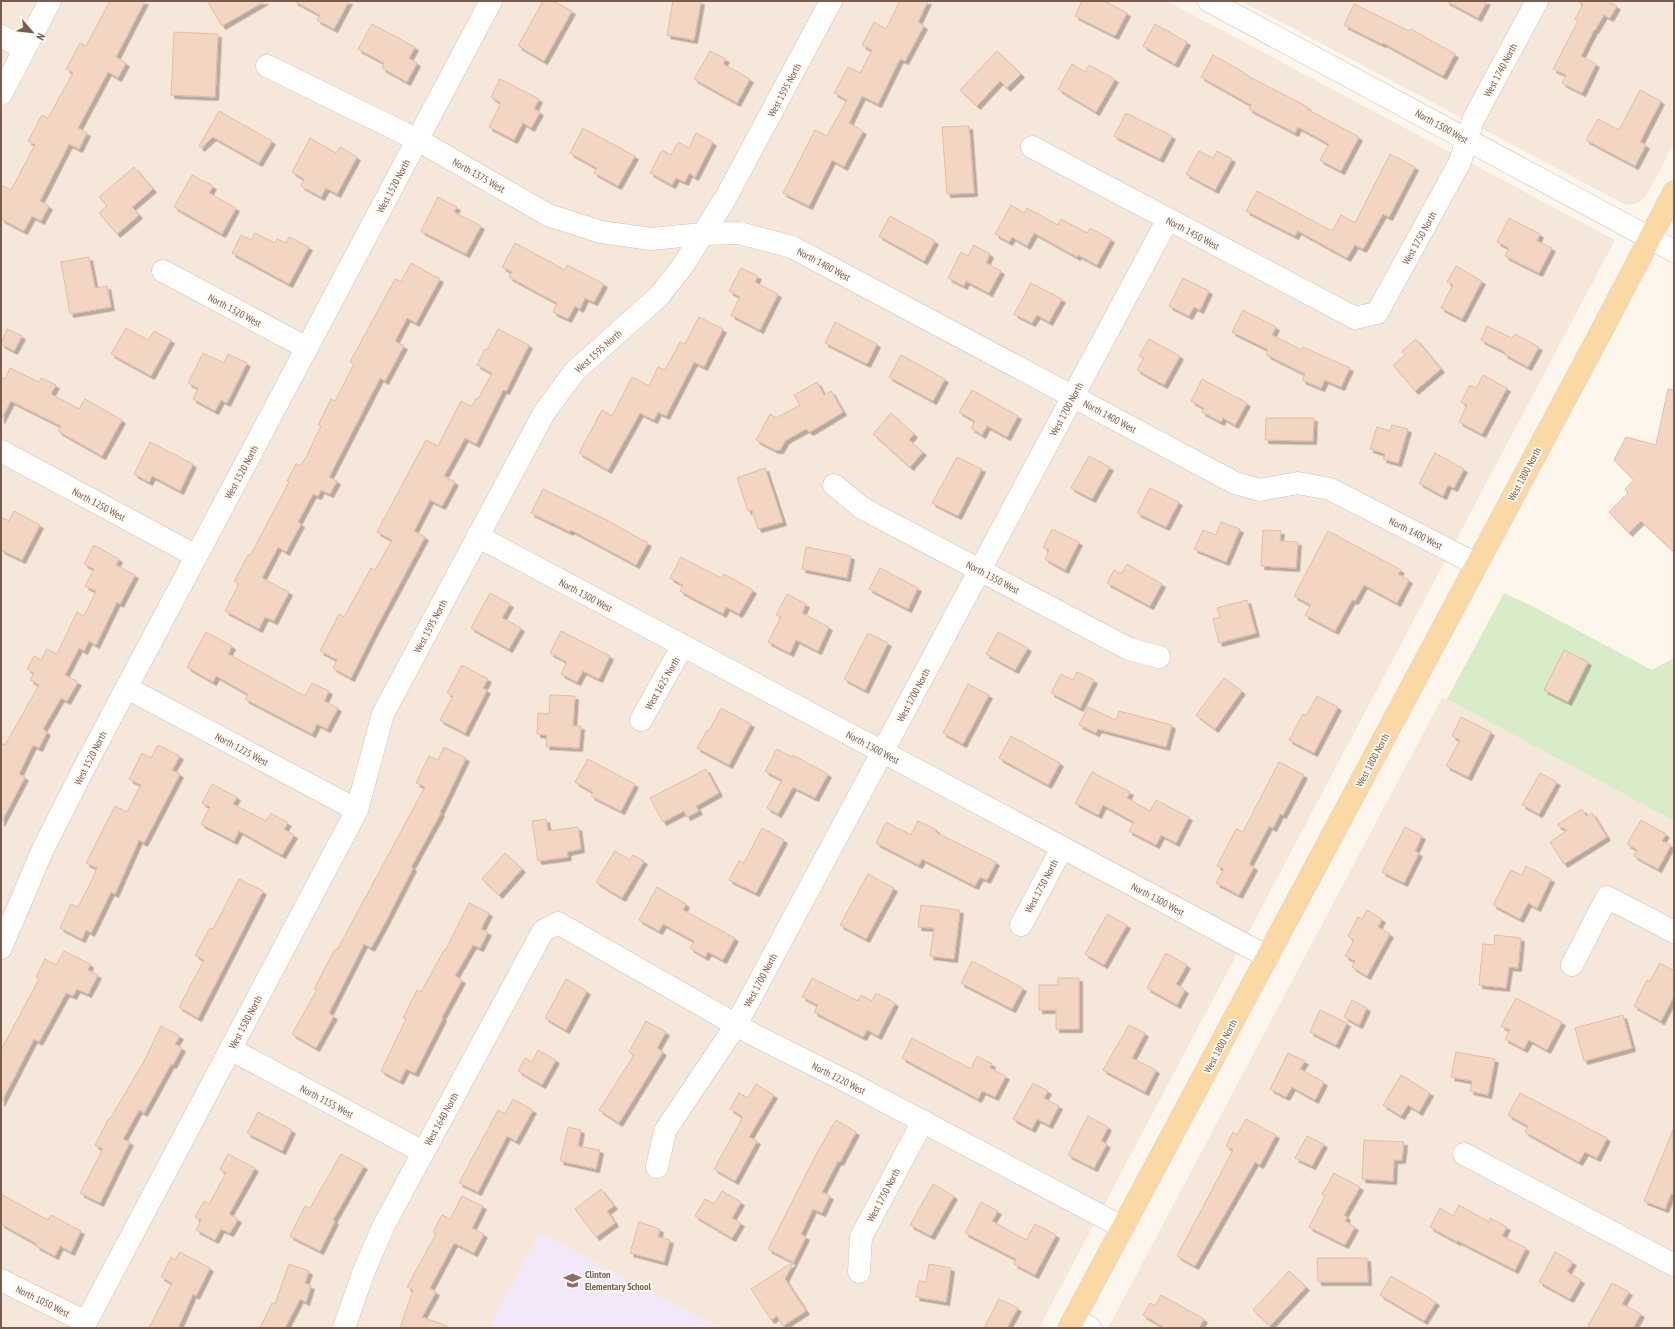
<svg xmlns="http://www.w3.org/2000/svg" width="1675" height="1329" viewBox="0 0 1675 1329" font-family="'PT Sans Narrow',sans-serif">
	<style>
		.residential { fill: #f5e8da }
		.education { fill: #f3e8fa }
		.green { fill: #d8ecc9 }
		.building { fill: #f3d5c3; stroke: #e6bba3; filter: url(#shadow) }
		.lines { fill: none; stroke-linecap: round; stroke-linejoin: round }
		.minor-casing { stroke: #d1beb0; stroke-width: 23 }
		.major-casing { stroke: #dad1cd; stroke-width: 23 }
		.minor { stroke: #fff; stroke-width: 22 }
		.major { stroke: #fbd9a5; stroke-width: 22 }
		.labels { text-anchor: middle; stroke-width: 3.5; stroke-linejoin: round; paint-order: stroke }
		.street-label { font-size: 10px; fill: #7a5c4d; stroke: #fffaf3 }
		.education-label { font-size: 10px; font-weight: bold; fill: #785e54; stroke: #fffaf3; text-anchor: start }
	</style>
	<defs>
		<filter id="shadow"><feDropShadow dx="3.5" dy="3.5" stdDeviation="0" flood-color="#0004"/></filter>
	</defs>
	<rect width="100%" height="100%" fill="#fdf6ec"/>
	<!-- residential -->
	<path class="residential" d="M1 1H1167L1615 240 1039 1328H719L540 1233 489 1328H1Z
		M1241 1H1674V144L1647 194 1642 200 1636 204 1626 205Z
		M1442 698 1447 699 1674 821V1328H1108Z"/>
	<!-- education -->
	<path class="education" d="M540 1233 719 1328H489Z"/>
	<!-- green -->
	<path class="green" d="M1504 593 1532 606 1652 670 1674 658V821L1447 699Z"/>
	<!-- building -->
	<path class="building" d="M110 1H145L116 57 126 63 118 78 108 72 78 128 87 133 79 149 69 144 40 201 49 206 41 221 32 216 24 231 1 219V185L11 190 35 145 28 141 42 115 48 118 73 73 66 69 80 43 86 46Z
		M207 1H265L222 26Z
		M294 1H349L334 29 317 20 320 15Z
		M543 1H553L572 11 544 61 518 46Z
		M673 1H701L694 40 667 35Z
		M900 1H928L918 22 924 26 905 61 900 59 878 104 862 96 849 123 863 131 844 167 832 160 809 206 783 193 815 130 827 136 847 100 834 93 848 67 860 73 872 50 862 45 874 22 886 29Z
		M1082 1H1104L1127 13 1115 36 1075 16Z
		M1446 1H1487L1478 18Z
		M1577 1H1611L1610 3 1617 6 1610 18 1604 15 1595 30H1594L1581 56 1596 64 1582 93 1562 83 1566 75 1553 69 1578 21 1575 19 1583 4Z
		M1354 4 1409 31 1411 29 1455 54 1443 76 1383 43 1382 44 1344 25Z
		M372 24 415 47 409 58 417 63 407 82 382 68 384 63 358 49Z
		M1155 24 1187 42 1175 64 1143 46Z
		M174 32 218 34 215 97 171 95Z
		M710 51 726 59 723 64 750 79 737 103 694 79Z
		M997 51 1021 74 1007 88 1000 81 977 106 960 90Z
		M1213 55 1245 73 1244 74 1308 107 1307 109 1359 137 1341 171 1320 160 1329 144 1298 127 1295 133 1249 109 1251 105 1201 77Z
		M1072 64 1085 72 1089 65 1115 79 1096 112 1058 89Z
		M500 79 539 99 534 109 540 112 531 128 523 123 514 140 489 127 501 103 491 97Z
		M1640 90 1661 101 1640 142 1646 145 1635 166 1586 140 1598 119 1619 130Z
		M219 111 272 141 259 163 213 137 201 148 199 146Z
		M1126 113 1172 136 1160 159 1114 136Z
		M969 126 974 193 947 194 942 127Z
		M583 128 635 156 618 186 594 173 597 168 570 153Z
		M696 133 713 142 695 177 689 173 685 182 676 178 672 185 650 173 662 150 671 155 678 142 689 148Z
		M310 138 336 153 340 147 357 157 337 194 326 188 321 197 301 186 304 179 292 172Z
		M1199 151 1213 158 1217 151 1232 159 1215 190 1186 174Z
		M1390 154 1415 167 1389 217 1383 214 1363 249 1355 245 1347 258 1298 231 1295 236 1246 211 1257 191 1332 231 1341 215 1355 223Z
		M134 167 153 189 132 207 139 215 117 234 99 213 107 206 99 197Z
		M192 175 213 186 209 193 236 208 222 234 174 207Z
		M438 197 457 207 454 212 481 226 466 254 421 231Z
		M1011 205 1024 213 1027 208 1058 225 1061 219 1087 233 1090 228 1111 239 1097 265 1078 255 1077 257 1034 233 1027 246 1012 237 1009 242 995 234Z
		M890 216 935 241 924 261 879 236Z
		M1509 218 1540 234 1537 241 1552 248 1539 273 1505 256 1509 248 1497 242Z
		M255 233 275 243 277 239 286 243 289 237 309 247 289 284 232 253 241 235 251 240Z
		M515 243 565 270 567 265 604 284 594 302 585 298 580 309 575 306 568 319 553 312 557 303 509 277 512 272 502 267Z
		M974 245 990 254 986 263 1001 271 989 293 966 281 964 286 948 278 961 252 968 256Z
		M89 257 95 288 107 286 111 307 70 314 61 262Z
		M411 263 440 279 416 323 407 318 395 341 404 346 385 381 380 378 329 477 337 481 330 494 321 490 318 496 313 494 298 522 301 524 286 552 278 547 262 578 289 592 274 621 265 617 259 629 225 611 239 584 234 581 248 555 250 556 289 482 287 481 296 464 300 466 306 457 321 426 318 425 331 399 335 401 354 364 350 362 395 279 401 282Z
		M1456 266 1482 281 1462 319 1441 308 1453 285 1447 282Z
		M741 268 758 276 755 282 778 294 760 330 731 315 740 297 729 291Z
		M1183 278 1209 291 1200 310 1194 307 1189 316 1169 306Z
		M1031 283 1062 299 1049 322 1037 315 1032 323 1014 314Z
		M1243 310 1276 327 1272 335 1302 350 1303 347 1350 368 1341 387 1325 380 1321 388 1302 380 1305 374 1267 355V349L1232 332Z
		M699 317 723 329 704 367 694 362 666 416 658 412 654 420 640 413 608 470 579 453 602 410 612 416 632 377 649 386 658 367 665 370 680 342 685 344Z
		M835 322 877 344 867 364 825 343Z
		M1487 326 1512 338 1515 334 1539 347 1528 367 1504 354 1505 352 1481 340Z
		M126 328 148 340 154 331 171 340 151 376 111 354Z
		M7 329 22 336 14 351 1 344Z
		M498 329 529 345 506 391 503 390 476 444 465 438 444 476 455 482 442 506 430 500 414 531 425 537 374 632 351 678 333 668 337 660 320 651 339 614 344 617 371 568 375 570 392 540 377 532 426 440 438 446 461 401 472 407 476 398 478 399 492 373 477 365 485 349 487 350Z
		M1149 339 1180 356 1164 385 1137 370 1144 358 1139 356Z
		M1416 339 1441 369 1415 391 1393 365 1405 355 1402 351Z
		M203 353 224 363 228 354 247 363 227 403 221 400 215 411 193 399 198 388 188 383Z
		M901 355 945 379 933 401 889 377Z
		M10 368 39 382 41 378 56 385 51 394 79 409 85 399 122 420 102 456 58 431 61 426 11 401 1 420V377L5 379Z
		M1483 375 1507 388 1482 434 1459 422 1467 405 1461 402 1470 385 1476 388Z
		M1202 379 1247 403 1235 425 1223 418 1221 422 1202 412 1204 408 1191 401Z
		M817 382 824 395 831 391 843 412 810 432 806 429 786 440 780 450H775L756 440 770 414 776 418 800 405 794 395Z
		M1668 389 1674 390V552L1641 521 1629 533 1609 512 1628 493 1625 489 1634 480 1614 460 1626 437 1656 445Z
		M972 390 1018 416 1007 437 987 426 982 435 971 428 975 421 959 412Z
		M891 413 914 434 909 440 923 452 910 467 873 434Z
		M1266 418H1314L1313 441 1265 440Z
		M1392 425 1408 429 1398 463 1383 459 1385 454 1370 449 1377 427 1390 431Z
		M150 442 193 464 180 491 152 476 149 482 134 474Z
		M1435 453 1464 469 1454 488 1448 485 1443 496 1419 483Z
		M1089 456 1110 467 1092 499 1071 488Z
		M957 457 982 469 958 516 932 503Z
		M765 468 783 522 758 529 752 510 748 511 737 478Z
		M1150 488 1179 502 1166 527 1137 513Z
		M543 489 601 517 648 543 636 565 571 530 570 532 531 513Z
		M14 511 40 525 22 560 1 550V517L9 521Z
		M1221 522 1240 529 1226 562 1194 549 1203 530 1216 535Z
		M1052 529 1079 542 1065 570 1045 559 1049 550 1043 547Z
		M1263 530 1281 531 1280 541 1298 542 1296 568 1261 566Z
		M1328 531 1401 570 1398 574 1409 580 1397 603 1364 585 1355 601 1352 600 1335 631 1305 615 1311 605 1294 596Z
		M94 545 119 559 116 565 135 575 120 604 117 602 96 645 89 641 84 651 79 648 65 675 78 682 67 701 61 698 43 729 47 732 39 748 33 745 19 774 25 777 1 823V743L5 745 39 685 30 680 34 673 27 669 34 656 41 660 47 649 57 654 77 612 84 616 96 591 85 586 94 569 84 564Z
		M806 547 851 556 847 578 802 569Z
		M681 557 721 578 724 574 753 590 739 614 726 607 723 614 680 591 683 585 670 578Z
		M1127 564 1162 584 1150 606 1107 583 1114 570 1121 574Z
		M880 568 918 588 908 609 869 589Z
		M490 593 510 604 502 618 521 628 509 649 471 628Z
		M787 594 806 604 802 613 829 627 818 651 796 640 790 653 768 642 781 617 776 615Z
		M1247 600 1256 633 1219 643 1213 619 1220 617 1217 608Z
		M561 631 610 656 599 679 583 671 577 682 561 674 567 662 550 653Z
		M206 632 232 646 228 654 305 696 312 683 329 691 324 701 338 708 327 729 317 724 312 734 245 699 248 694 216 676 213 682 187 667Z
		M998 632 1028 648 1015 670 986 654Z
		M868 633 888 643 865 690 844 679Z
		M1564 650 1588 662 1568 702 1544 690Z
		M462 665 488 679 483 688 487 690 465 733 440 720 453 696 447 693Z
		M1077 672 1094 680 1080 708 1051 693 1061 674 1073 680Z
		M1224 678 1242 691 1215 729 1196 715Z
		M968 684 989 695 963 744 943 733Z
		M550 695 575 696 573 726H581L579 748 546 746 547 735 537 734 538 713 549 714Z
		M1317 696 1338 707 1314 753 1289 740 1303 714 1306 716Z
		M1088 707 1116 720 1119 711 1172 725 1166 747 1098 729 1096 733 1079 725Z
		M721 708 751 724 729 765 697 748 707 730 709 731Z
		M1461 717 1491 732 1468 777 1446 766 1460 740 1452 736Z
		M1011 736 1060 763 1048 785 999 758Z
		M158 745 180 756 172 770 180 774 144 843 139 840 115 894 111 892 91 933 86 930 82 939 60 928 71 904 78 907 91 882 97 868 86 863 115 806 127 812 141 785 129 779 142 753 151 758Z
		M444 747 466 758 440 812 441 813 411 867 413 868 386 921 371 948 364 944 329 1013 334 1016 316 1048 292 1034 317 990 314 989 335 949 337 950 425 787 416 783 429 756 438 760Z
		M777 749 792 757 793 755 828 774 815 798 793 787 778 814 767 808 782 780 765 771Z
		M588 759 635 784 621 811 591 796 593 792 575 782Z
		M1279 762 1304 775 1283 815 1280 814 1273 828 1269 826 1249 864 1254 867 1239 895 1216 883 1224 869 1217 866 1236 829 1243 832Z
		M706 769 719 793 696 806 699 811 687 817 684 811 663 822 650 798Z
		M1092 772 1130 792 1127 798 1150 811 1156 800 1189 817 1176 843 1161 835 1156 845 1129 831 1134 822 1103 805 1098 815 1075 803Z
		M1540 773 1557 782 1539 814 1522 805Z
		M212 784 237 797 233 804 266 821 271 813 288 823 284 829 294 835 282 855 239 831 234 841 201 824 210 807 202 803Z
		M1582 809 1586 816 1592 813 1607 837 1564 864 1550 842 1567 830 1557 825Z
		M546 819 548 831 578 827 581 849 567 852 568 857 538 861 532 821Z
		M1641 820 1666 834 1662 841 1671 845 1658 869 1634 856 1637 850 1627 844Z
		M918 821 937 830 935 832 996 862 987 880 980 877 975 886 922 859 919 865 876 843 886 822 911 835Z
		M1405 827 1422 836 1415 851 1419 853 1404 883 1382 872Z
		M762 828 784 840 756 893 729 880 739 861 744 863Z
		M615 851 630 860 633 855 644 861 622 898 596 882Z
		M505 853 522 869 499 895 482 879Z
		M1526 866 1551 879 1537 908 1528 903 1520 919 1493 905 1511 870 1522 875Z
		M868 874 894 888 866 939 840 925Z
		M239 879 263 891 198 1018 179 1007 204 960 195 955 210 928 213 929Z
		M657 887 686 904 683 910 735 938 723 960 708 952 705 957 690 948 694 941 663 924 659 931 639 920Z
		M469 903 489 913 481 929 488 932 480 948 473 945 455 976 462 980 442 1017 443 1018 415 1073 406 1069 400 1081 381 1071 406 1019 403 1018 417 990 421 992 444 950 445 951Z
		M921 905 960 910 954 959 930 956 934 928 918 927Z
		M1367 910 1382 919 1378 927 1390 934 1367 976 1352 967 1355 961 1345 956 1354 940 1348 936 1358 917 1362 919Z
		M1107 914 1127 925 1104 965 1085 954Z
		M1495 935 1521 938 1518 968 1509 967 1506 988 1479 985 1483 944 1494 945Z
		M64 951 90 964 88 970 98 975 88 994 77 989 73 996 66 993 39 1042 34 1039 1 1103V1050L39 979 36 977 45 959 56 965Z
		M1166 953 1187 965 1176 984 1185 990 1177 1005 1147 988Z
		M972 961 1023 988 1012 1009 961 983Z
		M1660 963 1674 971V996L1661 1021 1634 1006 1647 980 1650 981Z
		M812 978 858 1001 861 995 872 1001 876 993 895 1003 878 1036 867 1030 863 1037 814 1012 818 1005 802 997Z
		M1058 978H1079V1029H1056V1010H1039V985H1058Z
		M566 979 587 991 566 1030 545 1018Z
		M1516 998 1562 1022 1547 1050 1529 1040 1524 1049 1505 1039 1510 1030 1501 1026Z
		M1352 1000 1367 1008 1359 1025 1344 1017Z
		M1320 1010 1347 1023 1336 1045 1310 1032Z
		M1623 1015 1632 1048 1584 1061 1575 1028Z
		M646 1021 666 1032 657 1048 663 1052 619 1123 599 1110 634 1055 629 1052Z
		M1129 1025 1145 1033 1132 1058 1156 1070 1145 1092 1103 1070Z
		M161 1026 180 1036 175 1044 182 1048 173 1065 171 1064 144 1113 139 1110 123 1139 130 1142 100 1203 80 1193 103 1149 95 1145 109 1118 110 1119 143 1063Z
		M912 1038 971 1069 977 1056 992 1064 990 1068 1006 1076 995 1097 982 1091 978 1099 902 1058Z
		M538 1050 556 1060 542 1085 518 1071 525 1058 532 1062Z
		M1456 1052 1495 1059 1488 1095 1470 1091 1472 1081 1451 1077Z
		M1288 1053 1305 1061 1300 1069 1324 1082 1315 1100 1292 1087 1286 1097 1270 1089Z
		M1401 1075 1430 1093 1419 1112 1408 1105 1401 1116 1383 1105Z
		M1033 1083 1048 1091 1044 1098 1059 1106 1049 1125 1037 1119 1032 1129 1013 1119Z
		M756 1084 774 1095 749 1137 757 1141 735 1181 714 1169 743 1117 730 1109 739 1093 748 1098Z
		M1520 1093 1607 1138 1597 1158 1585 1152 1579 1162 1525 1132 1528 1126 1508 1115Z
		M513 1099 533 1110 516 1141 507 1136 478 1192 459 1183 498 1110 505 1114Z
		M258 1112 292 1130 282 1151 247 1133Z
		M1088 1116 1108 1127 1101 1141 1107 1144 1094 1168 1068 1155Z
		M1246 1119 1276 1135 1260 1165 1255 1162 1195 1266 1177 1256 1233 1150 1226 1146 1233 1132 1237 1135Z
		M836 1120 856 1132 840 1162 838 1161 822 1192 830 1196 822 1213 813 1209 801 1234 806 1237 785 1279 806 1311 783 1326 777 1316 771 1320 751 1289 793 1262 768 1249 819 1149Z
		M568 1127 581 1130 578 1146 600 1150 596 1169 560 1161Z
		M1673 1130 1674 1195 1671 1194 1665 1209 1644 1201Z
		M1307 1136 1324 1144 1312 1166 1295 1158Z
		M1364 1140 1404 1142 1402 1160H1394L1393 1181 1362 1179Z
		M228 1154 255 1168 229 1214 238 1219 230 1233 221 1229 215 1240 196 1230 201 1220 195 1217 204 1201 209 1204 226 1173 220 1169Z
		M341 1154 364 1166 333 1220 335 1221 320 1251 290 1236 305 1206 310 1208Z
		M1334 1173 1360 1187 1344 1215 1347 1217 1345 1221 1355 1227 1345 1245 1309 1227 1325 1196 1322 1194Z
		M933 1184 954 1196 931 1236 910 1225Z
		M601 1189 614 1206 607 1211 615 1223 596 1237 575 1209Z
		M722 1191 741 1202 732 1218 741 1223 732 1238 695 1216 705 1199 714 1204Z
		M1 1194 48 1220 51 1215 81 1231 71 1252 60 1246 55 1256 36 1246 37 1244 1 1224Z
		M462 1196 483 1206 472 1228 484 1234 474 1253 454 1243 430 1288 436 1292 422 1317 447 1326 446 1328H400L413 1290 407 1287 436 1234 433 1232 442 1215 450 1219Z
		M981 1202 998 1211 992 1221 1026 1240 1035 1224 1056 1235 1035 1275 1014 1264 1016 1259 965 1233Z
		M1459 1205 1489 1222 1490 1218 1507 1227 1502 1236 1526 1248 1515 1270 1458 1241 1457 1242 1430 1227 1440 1208 1453 1216Z
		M639 1222 660 1229 658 1237 670 1240 664 1262 630 1253Z
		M180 1252 210 1268 196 1296 193 1294 178 1328H149L172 1283 161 1277 171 1257 175 1260Z
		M1555 1252 1573 1262 1567 1272 1581 1280 1570 1299 1539 1282Z
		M1317 1258H1367L1368 1282H1318Z
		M289 1264 309 1271 305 1283 311 1286 306 1302 300 1299 285 1328H260L272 1303 275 1304Z
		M929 1264 951 1268 946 1302 916 1297 919 1281 926 1282Z
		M1289 1271 1306 1287 1270 1326 1253 1310Z
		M1391 1276 1436 1302 1424 1321 1380 1295Z
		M1612 1283 1629 1292 1622 1304 1641 1314 1633 1328H1587Z
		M1161 1295 1204 1319 1199 1328H1165L1143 1315 1150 1303 1155 1306Z
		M999 1299 1018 1308 1007 1328H984Z"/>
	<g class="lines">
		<defs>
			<path id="minor" d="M1209 1 1674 251
				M1 36 25 49
				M267 66 418 140 548 215 601 232 651 239 703 234 739 233 792 247 1235 483 1260 490 1298 483 1330 489 1476 564
				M1 94 50 1
				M1032 147 1355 318 1377 313 1460 162 1473 120 1537 1
				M163 271 307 348
				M1 451 196 556
				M834 485 862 508 1129 649 1159 657
				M477 536 1268 957
				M127 688 357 810
				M641 720 682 647
				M1021 925 1062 848
				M1 948 43 849 85 766 491 1
				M1572 965 1607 897 1674 932
				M230 1049 423 1152
				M1464 1154 1674 1265
				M657 1167 665 1131 736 1025 1168 219
				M859 1272 861 1237 923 1121
				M1 1280 86 1322 357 810 383 714 544 413 574 372 659 296 682 267 725 199 831 1
				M1074 1318 1090 1328
				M344 1328 364 1271 384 1225 543 931 558 923 754 1035 848 1082 1122 1227"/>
			<path id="major" d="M1069 1328 1601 332 1674 192"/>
		</defs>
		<!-- minor casing -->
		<use href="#minor" class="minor-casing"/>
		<!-- major casing -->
		<use href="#major" class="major-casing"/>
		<!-- minor -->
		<use href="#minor" class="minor"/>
		<!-- major -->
		<use href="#major" class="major"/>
	</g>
	<!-- icons -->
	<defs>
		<symbol id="school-bare" viewBox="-9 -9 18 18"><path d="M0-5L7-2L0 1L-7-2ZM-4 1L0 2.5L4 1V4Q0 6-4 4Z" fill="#8d6e63" stroke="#fffaf3" stroke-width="2.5" paint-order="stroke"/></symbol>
	</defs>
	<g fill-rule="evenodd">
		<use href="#school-bare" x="560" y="1268" width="25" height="25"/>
	</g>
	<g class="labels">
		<!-- street labels -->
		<g class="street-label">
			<text transform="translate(1500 70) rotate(-62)" y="4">West 1740 North</text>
			<text transform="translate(784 90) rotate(-62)" y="4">West 1595 North</text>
			<text transform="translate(1442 126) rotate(29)" y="4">North 1500 West</text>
			<text transform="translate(479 175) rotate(30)" y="4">North 1375 West</text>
			<text transform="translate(393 186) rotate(-62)" y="4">West 1520 North</text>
			<text transform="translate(1193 233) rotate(28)" y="4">North 1450 West</text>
			<text transform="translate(1419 238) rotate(-61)" y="4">West 1750 North</text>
			<text transform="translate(824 264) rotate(28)" y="4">North 1400 West</text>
			<text transform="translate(235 310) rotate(28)" y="4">North 1320 West</text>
			<text transform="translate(598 351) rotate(-42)" y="4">West 1595 North</text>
			<text transform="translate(1066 409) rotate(-62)" y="4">West 1700 North</text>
			<text transform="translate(1110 416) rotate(28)" y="4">North 1400 West</text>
			<text transform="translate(241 472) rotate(-62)" y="4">West 1520 North</text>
			<text transform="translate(1524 474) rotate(-62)" y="4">West 1800 North</text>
			<text transform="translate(99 504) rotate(28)" y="4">North 1250 West</text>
			<text transform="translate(1416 533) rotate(27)" y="4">North 1400 West</text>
			<text transform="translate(993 577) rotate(28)" y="4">North 1350 West</text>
			<text transform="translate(586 595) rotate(28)" y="4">North 1300 West</text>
			<text transform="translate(430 626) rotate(-62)" y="4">West 1595 North</text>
			<text transform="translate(662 683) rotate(-60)" y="4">West 1625 North</text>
			<text transform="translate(913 695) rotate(-62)" y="4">West 1700 North</text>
			<text transform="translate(873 747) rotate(28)" y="4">North 1300 West</text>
			<text transform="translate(242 749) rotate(28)" y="4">North 1225 West</text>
			<text transform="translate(90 758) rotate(-63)" y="4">West 1520 North</text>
			<text transform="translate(1372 760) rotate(-62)" y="4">West 1800 North</text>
			<text transform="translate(1041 886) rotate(-62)" y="4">West 1750 North</text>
			<text transform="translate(1158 899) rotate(28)" y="4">North 1300 West</text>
			<text transform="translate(760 980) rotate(-62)" y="4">West 1700 North</text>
			<text transform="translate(245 1022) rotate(-62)" y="4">West 1580 North</text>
			<text transform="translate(1220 1046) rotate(-62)" y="4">West 1800 North</text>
			<text transform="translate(839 1078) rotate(27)" y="4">North 1220 West</text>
			<text transform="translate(327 1101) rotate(28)" y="4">North 1155 West</text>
			<text transform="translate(441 1119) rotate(-61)" y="4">West 1640 North</text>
			<text transform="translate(883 1195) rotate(-62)" y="4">West 1750 North</text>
			<text transform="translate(43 1301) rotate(26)" y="4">North 1050 West</text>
		</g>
		<!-- education labels -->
		<g class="education-label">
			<text x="585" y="1278">Clinton<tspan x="585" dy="12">Elementary School</tspan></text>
		</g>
	</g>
	<!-- border -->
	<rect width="1675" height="1329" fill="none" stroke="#7a5c4d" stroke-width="4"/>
	<!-- north arrow -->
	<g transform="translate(32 32) rotate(118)" stroke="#fffaf3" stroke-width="3" paint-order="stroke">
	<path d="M0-3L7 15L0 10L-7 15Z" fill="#7a5c4d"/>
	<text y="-6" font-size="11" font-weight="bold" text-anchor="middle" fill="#7a5c4d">N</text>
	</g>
</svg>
